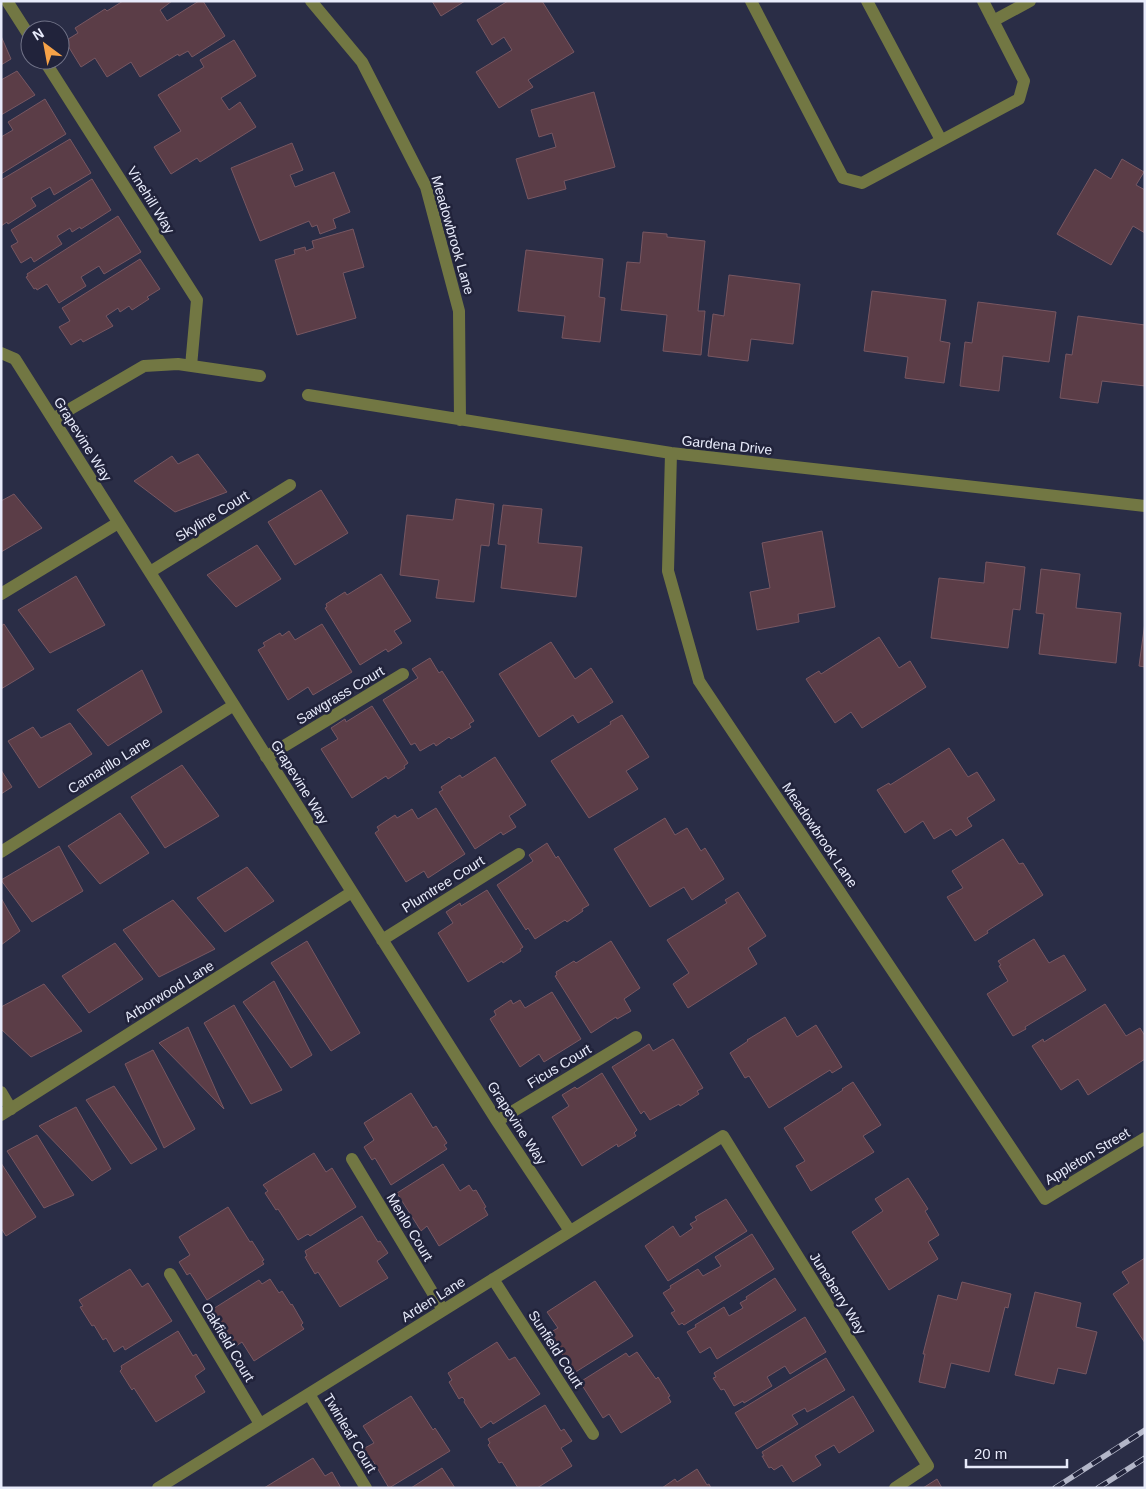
<svg xmlns="http://www.w3.org/2000/svg" width="1146" height="1489" viewBox="0 0 1146 1489" font-family="Arial,sans-serif">
	<style>
		.building { fill: #5b3d47; stroke: #775762 }
		.lines { fill: none; stroke-linecap: round; stroke-linejoin: round }
		.minor { stroke: #727743; stroke-width: 12 }
		.rail-casing { stroke: #b3b6c8; stroke-width: 5.5 }
		.rail { stroke: #21233b; stroke-width: 4; stroke-dasharray: 11; stroke-linecap: butt }
		.labels { text-anchor: middle; stroke-width: 5; stroke-linejoin: round; paint-order: stroke }
		.street-label { font-size: 14px; fill: #e8ebfb; stroke: #21233b }
	</style>
	<rect width="100%" height="100%" fill="#2a2d46"/>
	<!-- building -->
	<path class="building" d="M123 1H172L160 10 167 21 199 1H203L225 36 192 57 188 51 179 56 178 54 140 77 131 62 107 77 95 58 81 67 65 41 78 33 75 28 105 9 107 11Z
		M432 1H465L441 16Z
		M508 1H542L574 52 528 80 533 87 499 108 476 72 512 50 504 37 492 45 477 20Z
		M1 36 11 59 1 65Z
		M234 40 256 76 221 98 229 110 240 102 256 127 200 162 197 158 171 174 154 147 181 131 158 95 204 67 200 60Z
		M17 71 35 95 1 115V80Z
		M594 92 615 167 564 181 566 189 528 199 516 159 556 147 552 133 539 137 531 110Z
		M45 99 66 134 1 174V137L13 130 8 122Z
		M70 139 91 173 54 195 50 187 31 198 36 206 8 224 7 222 1 226V180Z
		M292 143 303 170 290 175 295 187 334 172 350 212 333 219 336 228 320 234 317 225 312 227 309 221 260 241 231 168Z
		M1122 159 1144 172 1136 185 1145 190V233L1133 226 1111 265 1057 234 1095 169 1111 179Z
		M92 179 111 210 81 229 80 227 72 232 70 228 57 236 62 244 34 262 31 257 21 263 11 246 18 242 11 230Z
		M118 216 141 252 104 274 99 266 81 277 86 286 59 303 47 284 37 290 36 288 34 289 26 277 28 276 27 274Z
		M353 229 364 267 343 273 356 318 297 335 275 260 295 254 294 250 305 247 306 251 314 248 312 241Z
		M643 232 667 234V237L705 241 698 311H705L701 355 663 351 667 315 621 310 627 262 640 263Z
		M526 250 603 259 599 297 605 298 600 342 562 338 565 316 518 311Z
		M140 259 160 289 147 297 149 299 132 310 129 306 120 312 118 308 106 316 113 326 83 342 81 339 71 345 59 327 70 321 62 308Z
		M729 275 800 284 793 344 751 339 748 361 708 356 713 314 724 316Z
		M872 291 946 300 940 341 950 343 944 383 905 378 908 357 864 351Z
		M978 302 1056 312 1049 362 1003 356 999 391 960 386 965 342 972 343Z
		M1078 316 1145 325V386L1102 381 1098 403 1060 398 1066 354 1072 355Z
		M198 454 227 492 175 512 134 481 172 456 178 464Z
		M321 490 348 533 295 565 268 522Z
		M14 494 42 528 1 552V501Z
		M456 499 494 504 489 546 481 545 474 602 436 598 439 580 400 575 407 515 453 520Z
		M503 505 542 509 538 543 582 547 576 597 501 588 506 545 498 544Z
		M822 531 835 607 798 614 799 622 757 630 750 592 770 588 762 543Z
		M257 545 281 579 236 607 207 575Z
		M986 562 1025 567 1020 610 1013 609 1008 648 931 638 939 578 984 583Z
		M1041 569 1080 574 1076 608 1121 613 1116 663 1039 654 1044 614 1036 613Z
		M381 574 411 621 394 631 402 643 388 652 386 649 360 665 325 608 327 607 326 604 345 592 347 595Z
		M76 576 105 625 50 653 18 610Z
		M1145 622V667L1139 666Z
		M4 624 34 669 1 689V626Z
		M322 624 352 672 313 695 308 687 288 700 258 650 265 646 263 643 280 633 282 636 289 631 295 640Z
		M879 637 899 668 910 661 926 687 862 728 851 712 835 723 806 679 819 671 821 674Z
		M551 642 575 679 591 668 613 702 578 723 573 715 539 737 499 674Z
		M430 658 439 673 442 671 474 721 469 724 471 727 451 739 449 737 436 746 434 743 420 751 415 743 411 745 383 700 418 678 412 669Z
		M142 670 162 712 108 746 77 710Z
		M372 706 408 763 404 766 405 768 388 779 386 776 352 798 321 749 338 739 331 728 345 719 346 722Z
		M622 715 649 757 626 771 638 789 589 818 551 761 611 724 610 722Z
		M70 723 92 754 39 788 8 741 33 727 41 738Z
		M949 748 968 777 977 772 995 800 967 818 972 826 956 836 951 829 934 839 923 821 905 833 877 790 889 783 890 785Z
		M495 757 526 805 509 816 516 827 503 835 501 832 475 849 439 792 443 790 441 787 460 775 462 778Z
		M182 765 219 816 165 848 131 797Z
		M1 770 12 787 1 794Z
		M436 808 465 854 428 878 424 871 406 882 375 833 379 830 377 827 395 815 397 818 412 809 418 819Z
		M120 813 149 853 100 884 68 846Z
		M665 818 675 835 687 828 701 851 705 848 724 879 692 900 684 887 650 907 614 849Z
		M1003 839 1019 864 1023 863 1043 895 987 931 988 933 975 941 947 897 963 888 952 871Z
		M547 843 556 858 558 856 589 905 582 909 583 911 567 922 565 920 535 939 528 928 526 930 497 885 533 861 529 855Z
		M59 846 83 891 32 922 1 880Z
		M247 867 274 901 225 932 197 898Z
		M487 890 523 947 520 949 521 951 503 963 502 961 468 982 438 933 453 923 446 912 460 903 461 906Z
		M738 892 766 936 748 948 757 964 688 1008 673 984 689 973 667 940 727 903 725 900Z
		M1 898 20 931 1 945Z
		M173 900 215 949 159 977 123 930Z
		M1034 939 1049 963 1064 955 1086 990 1025 1027 1026 1029 1013 1036 987 994 1008 981 999 966 1001 965 998 961Z
		M307 941 360 1033 331 1051 271 963Z
		M611 941 640 988 624 999 631 1011 617 1019 616 1017 591 1033 555 976 557 975 556 972 574 961 576 963Z
		M115 943 143 979 89 1013 62 976Z
		M274 981 312 1055 291 1068 243 1002Z
		M44 984 82 1031 31 1057 1 1029V1007Z
		M552 992 581 1039 544 1062 539 1054 520 1067 490 1019 496 1015 494 1011 511 1000 513 1004 520 1000 525 1008Z
		M1105 1004 1126 1036 1140 1028 1145 1036V1059L1088 1095 1078 1079 1061 1090 1032 1046 1043 1039 1044 1042Z
		M234 1005 282 1090 251 1104 204 1023Z
		M785 1017 797 1037 816 1025 842 1067 832 1073 830 1070 769 1108 749 1076 745 1078 730 1053 748 1041 747 1040Z
		M188 1027 224 1109 159 1043Z
		M673 1039 703 1088 697 1091 699 1094 680 1106 679 1104 650 1120 644 1111 641 1114 612 1067 649 1044 653 1051Z
		M153 1050 195 1129 164 1148 125 1064Z
		M602 1073 637 1130 634 1133 636 1136 618 1147 617 1144 582 1166 552 1117 569 1106 562 1095 575 1087 577 1089Z
		M853 1082 881 1125 863 1136 874 1152 811 1191 796 1166 805 1161 784 1128 843 1090 842 1089Z
		M114 1086 157 1149 131 1164 86 1100Z
		M411 1093 433 1128 436 1126 447 1143 444 1145 447 1149 391 1185 375 1158 372 1160 364 1147 374 1140 364 1123Z
		M76 1107 111 1169 92 1181 39 1126Z
		M37 1135 74 1195 44 1208 7 1151Z
		M314 1153 326 1172 332 1168 356 1207 310 1236 308 1234 298 1240 278 1209 276 1210 265 1193 268 1191 263 1185Z
		M1 1163 36 1217 6 1236 1 1228Z
		M443 1164 460 1191 469 1185 473 1191 476 1190 486 1207 484 1208 488 1215 439 1246 427 1226 421 1231 397 1193Z
		M908 1178 928 1209 925 1211 939 1235 928 1242 938 1259 889 1290 852 1232 883 1211 875 1199Z
		M726 1199 747 1231 668 1281 645 1246 673 1226 680 1237 693 1228 690 1224 697 1220 695 1217Z
		M228 1207 250 1242 252 1241 264 1260 262 1261 264 1264 207 1300 190 1273 187 1275 179 1262 190 1255 179 1237Z
		M362 1216 378 1242 380 1241 388 1253 377 1261 388 1278 340 1307 318 1272 315 1274 305 1257 307 1256 305 1251Z
		M752 1234 774 1269 684 1325 682 1323 679 1325 671 1313 675 1311 663 1293 671 1288 670 1286 698 1269 703 1276 721 1266 715 1257Z
		M1145 1258V1343L1113 1294 1129 1283 1122 1272Z
		M130 1269 142 1287 148 1283 172 1321 125 1350 123 1346 114 1352 106 1338 103 1340 94 1325 92 1326 80 1307 83 1306 79 1300Z
		M775 1278 796 1310 717 1359 710 1347 700 1353 687 1332 696 1327 695 1325 724 1307 729 1316 743 1308 740 1303 747 1299 746 1297Z
		M270 1279 279 1293 282 1291 291 1305 292 1304 303 1323 301 1325 304 1329 254 1361 242 1342 236 1346 213 1309 259 1280 262 1284Z
		M595 1281 633 1336 574 1373 557 1346 555 1348 546 1335 558 1328 547 1312Z
		M962 1282 1011 1294 1008 1308 1005 1307 989 1372 951 1363 945 1388 919 1382 925 1354H923L938 1295 957 1300Z
		M1035 1292 1081 1303 1076 1327 1097 1332 1086 1374 1058 1368 1054 1384 1015 1375Z
		M805 1317 826 1352 790 1374 785 1366 767 1377 772 1386 744 1403 743 1401 734 1406 724 1389 721 1390 713 1378 716 1377 714 1373Z
		M178 1331 193 1356 196 1354 205 1369 195 1376 205 1392 156 1422 134 1388 132 1390 120 1371 122 1369 121 1366Z
		M497 1342 509 1360 515 1357 540 1394 493 1424 491 1421 481 1428 464 1402 465 1400 462 1397 459 1399 449 1382 452 1380 448 1373Z
		M637 1352 656 1379 658 1377 670 1396 668 1397 671 1402 621 1433 609 1414 603 1418 580 1382 626 1353 629 1357Z
		M826 1358 845 1390 815 1408 807 1412 805 1408 792 1415 798 1424 757 1449 735 1413Z
		M411 1396 433 1430 435 1428 450 1451 389 1488 373 1461 370 1463 361 1450 374 1443 363 1426Z
		M853 1396 874 1431 839 1453 834 1445 815 1456 821 1465 793 1482 782 1465 774 1470 771 1467 769 1468 762 1456H764L762 1452Z
		M545 1405 561 1431 564 1429 572 1441 561 1448 572 1466 537 1488H518L502 1462 499 1463 488 1445 490 1443 488 1439Z
		M313 1458 325 1476 332 1472 341 1488H264Z
		M442 1468 455 1488H411Z
		M697 1469 707 1485 709 1484 711 1488H662L675 1479 677 1482Z
		M937 1479 942 1488H923Z"/>
	<g class="lines">
		<!-- minor -->
		<path class="minor" d="M7 1 30 37
			M311 1 362 62 426 187 459 311 460 420
			M751 1 843 178 862 183 1019 99 1024 81 983 1
			M867 1 941 140
			M993 21 1030 1
			M44 60 197 300 191 366
			M1 353 15 359 497 1121 570 1231
			M308 395 671 453 1145 506
			M53 419 144 366 178 364 260 376
			M671 453 668 571 699 681 1045 1199 1145 1138
			M150 572 290 485
			M1 594 118 523
			M266 757 403 674
			M1 852 234 705
			M382 940 519 854
			M1 1092 11 1109
			M1 1115 352 892
			M497 1121 636 1037
			M352 1159 443 1310
			M170 1274 260 1424
			M493 1279 593 1434
			M309 1394 366 1488
			M158 1488 723 1136 928 1466 895 1488"/>
		<defs>
			<path id="rail" d="M1055 1488 1145 1430
				M1098 1488 1145 1458"/>
		</defs>
		<!-- rail casing -->
		<use href="#rail" class="rail-casing"/>
		<!-- rail -->
		<use href="#rail" class="rail"/>
	</g>
	<g class="labels">
		<!-- street labels -->
		<g class="street-label">
			<text transform="translate(151 200) rotate(58)" y="5">Vinehill Way</text>
			<text transform="translate(453 235) rotate(74)" y="5">Meadowbrook Lane</text>
			<text transform="translate(83 439) rotate(58)" y="5">Grapevine Way</text>
			<text transform="translate(727 445) rotate(6)" y="5">Gardena Drive</text>
			<text transform="translate(212 516) rotate(-32)" y="5">Skyline Court</text>
			<text transform="translate(340 695) rotate(-31)" y="5">Sawgrass Court</text>
			<text transform="translate(109 765) rotate(-32)" y="5">Camarillo Lane</text>
			<text transform="translate(300 782) rotate(58)" y="5">Grapevine Way</text>
			<text transform="translate(820 835) rotate(56)" y="5">Meadowbrook Lane</text>
			<text transform="translate(443 884) rotate(-32)" y="5">Plumtree Court</text>
			<text transform="translate(169 991) rotate(-32)" y="5">Arborwood Lane</text>
			<text transform="translate(559 1066) rotate(-31)" y="5">Ficus Court</text>
			<text transform="translate(517 1123) rotate(57)" y="5">Grapevine Way</text>
			<text transform="translate(1087 1156) rotate(-31)" y="5">Appleton Street</text>
			<text transform="translate(410 1227) rotate(59)" y="5">Menlo Court</text>
			<text transform="translate(838 1293) rotate(58)" y="5">Juneberry Way</text>
			<text transform="translate(433 1299) rotate(-32)" y="5">Arden Lane</text>
			<text transform="translate(228 1342) rotate(59)" y="5">Oakfield Court</text>
			<text transform="translate(556 1349) rotate(57)" y="5">Sunfield Court</text>
			<text transform="translate(350 1433) rotate(59)" y="5">Twinleaf Court</text>
		</g>
	</g>
	<!-- border -->
	<rect width="1146" height="1489" fill="none" stroke="#e8ebfb" stroke-width="5"/>
	<!-- north arrow -->
	<g transform="translate(45 45) rotate(328)"><circle r="24" fill="#21233b" stroke="#717388"/>
	<path d="M0-4L9 19L0 12L-9 19Z" fill="#f6a248"/>
	<text y="-8" font-size="14" font-weight="bold" text-anchor="middle" fill="#e8ebfb">N</text>
	</g>
	<!-- scale -->
	<path d="M966 1459v8h101v-8" fill="none" stroke="#e8ebfb" stroke-width="2.5"/>
	<text x="974" y="1459" font-size="15" fill="#e8ebfb" stroke="#21233b" stroke-width="4" paint-order="stroke">20 m</text>
</svg>
